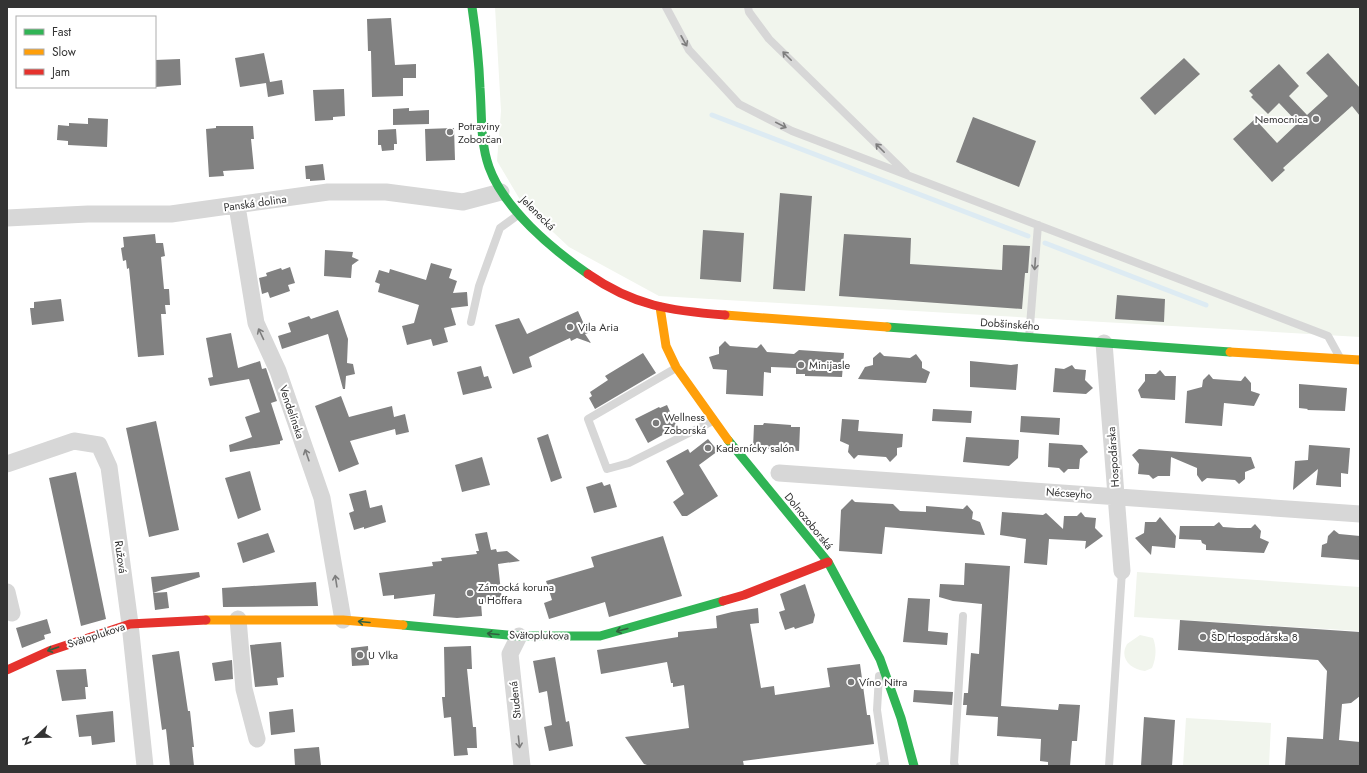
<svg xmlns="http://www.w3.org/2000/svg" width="1367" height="773" viewBox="0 0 1367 773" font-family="Jost,sans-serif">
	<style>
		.green { fill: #f1f5ed }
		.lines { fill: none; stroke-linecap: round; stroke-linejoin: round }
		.stream { stroke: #ddebf3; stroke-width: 5 }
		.building { fill: #818181 }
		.lane { stroke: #d7d7d7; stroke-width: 8 }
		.street { stroke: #d7d7d7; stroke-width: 17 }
		.fast { stroke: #30b455; stroke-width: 9 }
		.slow { stroke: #ff9f0a; stroke-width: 9 }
		.jam { stroke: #e5322d; stroke-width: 9 }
		.oneway { stroke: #7d7d7d }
		.oneway2 { stroke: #32603f }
		.poi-dot { fill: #7a7a7a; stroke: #fff; stroke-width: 1.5 }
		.labels { text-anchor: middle; stroke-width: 4; stroke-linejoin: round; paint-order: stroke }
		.poi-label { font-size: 11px; fill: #333; stroke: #fff; text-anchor: start }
		.street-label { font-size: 11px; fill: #333; stroke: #fff }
	</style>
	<rect width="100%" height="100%" fill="#fff"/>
	<!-- green -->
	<path class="green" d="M495 7H1360V337L659 296 569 247 522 203 497 161 501 111Z
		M1137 572 1360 587V631L1134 617Z
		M1140 635 1153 638C1157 648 1156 659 1152 668L1145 671C1130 669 1119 658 1127 644Z
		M1186 718 1271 723 1269 766H1183Z"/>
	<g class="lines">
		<!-- stream -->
		<path class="stream" d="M712 115 1028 236
			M1045 243 1206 305"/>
	</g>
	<!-- building -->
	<path class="building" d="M391 18 395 65 416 64V78H403V96L372 97 371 51H368L367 19Z
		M264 53 270 82 282 80 284 94 268 97 266 83 240 87 235 58Z
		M1328 53 1360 88V116L1352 106 1283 168 1285 170 1272 182 1233 139 1255 119 1277 143 1298 123 1279 103 1268 114 1251 97 1253 95 1249 91 1279 64 1299 86 1289 96 1307 115 1328 96 1306 73Z
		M1184 58 1200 74 1155 115 1140 98Z
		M180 59 181 85 155 87V60Z
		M344 89 345 116 333 117V120L315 121 313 90Z
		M409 108V111L429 110V124L393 125V109Z
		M973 117 1036 141 1019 187 956 162Z
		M88 118 108 119 107 147 68 145V141L57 140 58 125 69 126V123L88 124Z
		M216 126H253L254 139H251L254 169 223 171 224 176 209 177 206 129 216 128Z
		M454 128 455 160 426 161 425 129Z
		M396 129 397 144H394V150L382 151 381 145H378V130Z
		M323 164 325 180 310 181V179H306L305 166Z
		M780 193 812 196 805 291 773 289Z
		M703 230 744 233 741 282 700 279Z
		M155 234 156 243H163L165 256 161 257 164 289H169L170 305H165L166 314H161L164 355 138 357 129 268 127 269 126 260 123 261 121 248 124 247 123 237Z
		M844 234 911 238 910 264 1002 270 1003 245 1030 246 1028 273H1025L1022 309 839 296Z
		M325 250 353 252 352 257 359 260 352 265 351 278 324 276Z
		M431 263 452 269 449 278 457 281 453 293 467 292 468 306 451 308 456 325 444 328 448 342 433 346 431 339 407 345 402 326 414 323 419 305 378 292 380 284 375 282 379 270 389 273 390 269 426 280Z
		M290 267 295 283 288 285 290 291 270 298 268 292 262 294 259 278 267 276 266 273 281 268 282 270Z
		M1117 295 1165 299 1164 322 1115 319Z
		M61 299 64 321 32 325 30 308H34V302Z
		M338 310 348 339 347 363 353 364 355 374 346 376 345 389H343L328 334 282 349 278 336 291 332 288 323 309 316 311 319Z
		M578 311 588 333 585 334 591 343 577 338 571 341 570 338 529 357 532 367 513 374 495 325 519 318 527 334Z
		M231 333 238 368 260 361 262 369 266 368 277 401 271 403 283 440 280 441V444L230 452 229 445 252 437 245 417 260 412 249 379 210 386 208 378 213 377 206 338Z
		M725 341 730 346 743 347 757 348 761 344 767 352 794 354 799 350 844 353 842 377 805 376V374H796V368L771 367V373L764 372 763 396 726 394 727 370 713 369 709 357 719 354V347Z
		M880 352 884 356 898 357 910 358 916 354 922 362V368L930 372 926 383 858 379 865 367 873 365V358Z
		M643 353 656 373 595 409 589 398 592 396 590 392 608 380 605 376Z
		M970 361 1011 365 1018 364 1016 390 970 387Z
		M1072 365 1075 369 1086 370 1085 380 1093 388 1086 394 1053 392 1055 368 1064 369Z
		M481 366 484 377 488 376 492 388 463 395 457 372Z
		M1160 370 1165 376H1176L1175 400 1141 398 1138 390 1145 381V374H1156Z
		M1209 374 1213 379 1241 381 1245 376 1251 383V391L1260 394 1254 406 1224 403 1222 426 1185 423 1187 391 1202 387 1203 380Z
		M1299 384 1347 388 1345 411 1307 410 1308 409 1299 408Z
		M341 396 349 417 392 406 394 417 405 414 409 432 396 435 395 429 350 441 359 464 339 472 315 406Z
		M667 405 677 427 648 443 635 419 659 407 660 408Z
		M933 409 972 411 971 423 932 421Z
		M1021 416 1060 418 1059 435 1020 432Z
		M842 419 859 420 858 431 903 434 902 447 897 448V455L890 462 886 457 858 455 854 459 848 452 849 445 840 441Z
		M156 421 179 530 149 537 126 428Z
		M764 423 791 425V427H800L799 451 753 448 754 425H763Z
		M548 434 562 478 551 482 537 438Z
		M966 437 1019 440 1018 458 1009 466 963 462Z
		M708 439 718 451 699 465 718 496 687 516H682L673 502 684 494 666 461 688 449 690 453Z
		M1049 443 1082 445 1088 452 1080 459 1079 469H1068L1064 473 1059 468 1048 467Z
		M1309 445 1350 448 1348 474 1341 473V487L1316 485 1318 469 1293 490 1295 461 1308 460Z
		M1139 449 1251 457 1255 468 1245 472V479L1239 484 1235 480 1207 478 1202 482 1197 475V468L1171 457 1170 476H1158L1153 479 1149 475 1138 474 1139 464 1132 455Z
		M482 457 490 485 462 492 455 465Z
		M250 471 261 510 238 519 225 478Z
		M76 472 106 619 81 626 49 478Z
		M602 482 604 486 610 484 617 507 594 513 586 487Z
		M366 490 370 508 382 505 386 522 364 529V527L354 530 349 513 354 511 349 494Z
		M852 499 855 502 893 504 900 511 926 512V506L963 509 967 505 973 512 972 519 980 522 985 535 885 527 882 554 839 551 841 510Z
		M1002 512 1043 515 1046 513 1063 529 1064 516H1077L1081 512 1085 517 1096 518 1095 528 1103 536 1085 549 1086 541 1049 539 1047 565 1024 563 1026 539 1000 535Z
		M1160 517 1176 536 1175 548 1152 546 1151 555 1135 538 1144 533 1145 522H1156Z
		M1219 522 1223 527 1237 528H1251L1255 524 1261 531 1260 538 1269 542 1264 553 1206 550V545L1202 543 1201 540 1179 539 1180 526H1214Z
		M1334 530 1339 534 1360 536V560L1321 557 1322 545 1327 543 1328 536Z
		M487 532 491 550 496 549 497 552 507 551 520 561 498 564 502 601 481 603 482 616 457 618 433 616 435 594 394 599V595L383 596 379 573 433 566 432 562 442 561 441 558 477 554 476 551H479L475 534Z
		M268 533 275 552 243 563 237 543Z
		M663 536 682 596 609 617 605 602 549 619 544 603 552 600 546 581 594 567 591 557Z
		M965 563 1010 566 1001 706 1058 710 1059 704 1080 705 1077 741H1072L1070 766H1048V762L1040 761 1041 739 997 736 998 717 966 715 967 705H963L964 693H968L971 653 979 654 982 604 953 601 939 597 940 584 964 585Z
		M199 572 200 577 153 593 151 577Z
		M316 582 318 606 223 607 222 588Z
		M805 584 815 615 813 623 795 629 794 627 785 630 779 612 785 610 780 594Z
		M167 592 169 608 155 610 153 593Z
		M908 598 930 599 928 631 948 633 947 645 903 642Z
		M758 608 759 623 750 624 761 688 774 686 775 695 830 687 827 668 860 664 867 715H870L874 744 743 761 744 766H650L644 764 625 737 689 728 684 685 673 687V683H671L667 662 601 674 597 650 678 637V632L717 628 716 616 732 612Z
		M47 619 51 633 44 635 45 639 22 648 16 628Z
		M1180 620 1360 632V696L1351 703 1342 704 1339 740 1360 742V766H1285L1287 737 1323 739 1327 671 1318 660 1178 650Z
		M281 642 284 677 277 678 278 685 255 687 250 645Z
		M368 646 369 665 352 666 351 648Z
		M471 646 472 669H467L473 727H476L477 748H467L468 755 454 756 451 717 444 718 442 697H445L444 647Z
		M179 651 188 711H190L194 747H192L194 766H170L166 729 162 730 152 655Z
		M555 657 566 722 569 721 573 746 549 751 544 727 552 725 547 691 539 693 533 661Z
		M232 660 233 679 215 681 212 663Z
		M86 669 88 687H85L86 699 62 701 56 670Z
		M914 690 953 692 952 705 913 702Z
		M293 709 295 732 271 735 269 712Z
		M113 711 115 742 92 745 91 736 79 737 76 715Z
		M1144 717 1175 720 1172 766H1141Z
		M319 747 321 766H295L294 749Z"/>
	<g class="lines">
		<!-- lane -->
		<path class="lane" d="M666 7 689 50 739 104 792 131 1328 336 1339 356
			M748 7 749 12 769 39 906 173
			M471 322 479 286 500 228 518 215
			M1029 338 1038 225
			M676 368 588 419 607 469 629 463 713 421
			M879 676 877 710 885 765 880 766
			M955 766 954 763 963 616
			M1109 766 1122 571"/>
		<!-- street -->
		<path class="street" d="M237 206 256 323 278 371 322 498 343 620
			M7 218 88 214H171L328 192H386L463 202 501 192
			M1104 343 1122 571
			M7 464 74 441 99 445 109 467 130 624 145 766
			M779 473 1360 514
			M7 592 12 613
			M238 619 244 689 257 739
			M519 636 510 654 522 766"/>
		<!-- fast -->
		<path class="fast" d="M472 7C476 34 479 61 480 88 482 114 480 142 489 167 504 209 552 249 588 274
			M887 327 1230 352
			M728 440 828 562 880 659 901 718 914 766
			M403 625 519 636H600L723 601"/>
		<!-- slow -->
		<path class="slow" d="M660 307 666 346 676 367 728 440
			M725 315 887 327
			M1230 352 1360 360
			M206 620H343L403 625"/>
		<!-- jam -->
		<path class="jam" d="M588 274C634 306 671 311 725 315
			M723 601 744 595 828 562
			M7 670 49 651 130 624 206 620"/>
	</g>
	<!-- one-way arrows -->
	<defs><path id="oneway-shaft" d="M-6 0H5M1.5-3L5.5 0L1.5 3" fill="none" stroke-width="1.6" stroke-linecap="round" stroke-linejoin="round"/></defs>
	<g class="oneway">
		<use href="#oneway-shaft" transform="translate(684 41) rotate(61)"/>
		<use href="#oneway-shaft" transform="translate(787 56) rotate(-135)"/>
		<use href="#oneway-shaft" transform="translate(781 125) rotate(27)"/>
		<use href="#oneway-shaft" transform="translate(880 148) rotate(-135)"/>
		<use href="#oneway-shaft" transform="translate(1035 264) rotate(94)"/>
		<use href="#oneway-shaft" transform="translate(261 334) rotate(-115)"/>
		<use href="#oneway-shaft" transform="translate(307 455) rotate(-109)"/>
		<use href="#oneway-shaft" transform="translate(336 581) rotate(-99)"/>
		<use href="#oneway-shaft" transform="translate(519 742) rotate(84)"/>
	</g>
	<g class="oneway2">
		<use href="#oneway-shaft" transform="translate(364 622) rotate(-175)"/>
		<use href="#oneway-shaft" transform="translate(622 630) rotate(165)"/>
		<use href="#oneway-shaft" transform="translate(493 634) rotate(-175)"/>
		<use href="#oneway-shaft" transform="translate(53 649) rotate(161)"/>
	</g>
	<!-- markers -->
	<g class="poi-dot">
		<circle cx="1316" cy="119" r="4"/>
		<circle cx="450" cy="132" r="4"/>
		<circle cx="570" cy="327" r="4"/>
		<circle cx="801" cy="365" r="4"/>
		<circle cx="656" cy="423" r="4"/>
		<circle cx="708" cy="448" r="4"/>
		<circle cx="470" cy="593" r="4"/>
		<circle cx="1203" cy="637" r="4"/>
		<circle cx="360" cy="655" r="4"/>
		<circle cx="851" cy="682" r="4"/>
	</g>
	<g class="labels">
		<!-- poi labels -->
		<g class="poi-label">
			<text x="1308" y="123" text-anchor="end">Nemocnica</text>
			<text x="458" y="130">Potraviny<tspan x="458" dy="13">Zoborčan</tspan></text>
			<text x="578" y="331">Vila Aria</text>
			<text x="809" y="369">Minijasle</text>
			<text x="664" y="421">Wellness<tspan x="664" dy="13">Zoborská</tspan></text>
			<text x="716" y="452">Kadernícky salón</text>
			<text x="478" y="591">Zámocká koruna<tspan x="478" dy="13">u Hoffera</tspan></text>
			<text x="1211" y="641">ŠD Hospodárska 8</text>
			<text x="368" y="659">U Vlka</text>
			<text x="859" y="686">Víno Nitra</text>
		</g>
		<!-- street labels -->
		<g class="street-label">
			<text transform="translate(255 203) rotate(-8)" y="4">Panská dolina</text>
			<text transform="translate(538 213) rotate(45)" y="4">Jelenecká</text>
			<text transform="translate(1010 324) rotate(4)" y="4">Dobšinského</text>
			<text transform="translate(292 412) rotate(71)" y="4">Vendelínska</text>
			<text transform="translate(1113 457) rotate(-94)" y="4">Hospodárska</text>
			<text transform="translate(1069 493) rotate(4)" y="4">Nécseyho</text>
			<text transform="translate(809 521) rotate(51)" y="4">Dolnozoborská</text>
			<text transform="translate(121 557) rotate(82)" y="4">Ružová</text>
			<text transform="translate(96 635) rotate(-18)" y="4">Svätoplukova</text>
			<text transform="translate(539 635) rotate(1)" y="4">Svätoplukova</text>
			<text transform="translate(515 700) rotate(-96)" y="4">Studená</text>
		</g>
	</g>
	<!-- border -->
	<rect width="1367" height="773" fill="none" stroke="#333333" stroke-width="16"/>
	<!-- legend -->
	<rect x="16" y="16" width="140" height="72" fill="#ffffff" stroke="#adadad"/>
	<rect x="24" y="29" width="20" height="6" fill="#30b455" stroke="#adadad"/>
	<text x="52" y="36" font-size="12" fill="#333333">Fast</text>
	<rect x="24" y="49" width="20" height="6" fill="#ff9f0a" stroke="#adadad"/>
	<text x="52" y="56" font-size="12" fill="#333333">Slow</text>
	<rect x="24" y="69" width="20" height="6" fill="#e5322d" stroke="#adadad"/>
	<text x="52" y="76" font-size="12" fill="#333333">Jam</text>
	<!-- north arrow -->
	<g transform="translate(36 737) rotate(248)" stroke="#ffffff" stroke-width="3" paint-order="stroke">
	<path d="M0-3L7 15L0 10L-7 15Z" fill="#333333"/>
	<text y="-6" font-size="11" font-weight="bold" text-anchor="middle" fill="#333333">N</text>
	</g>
</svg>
